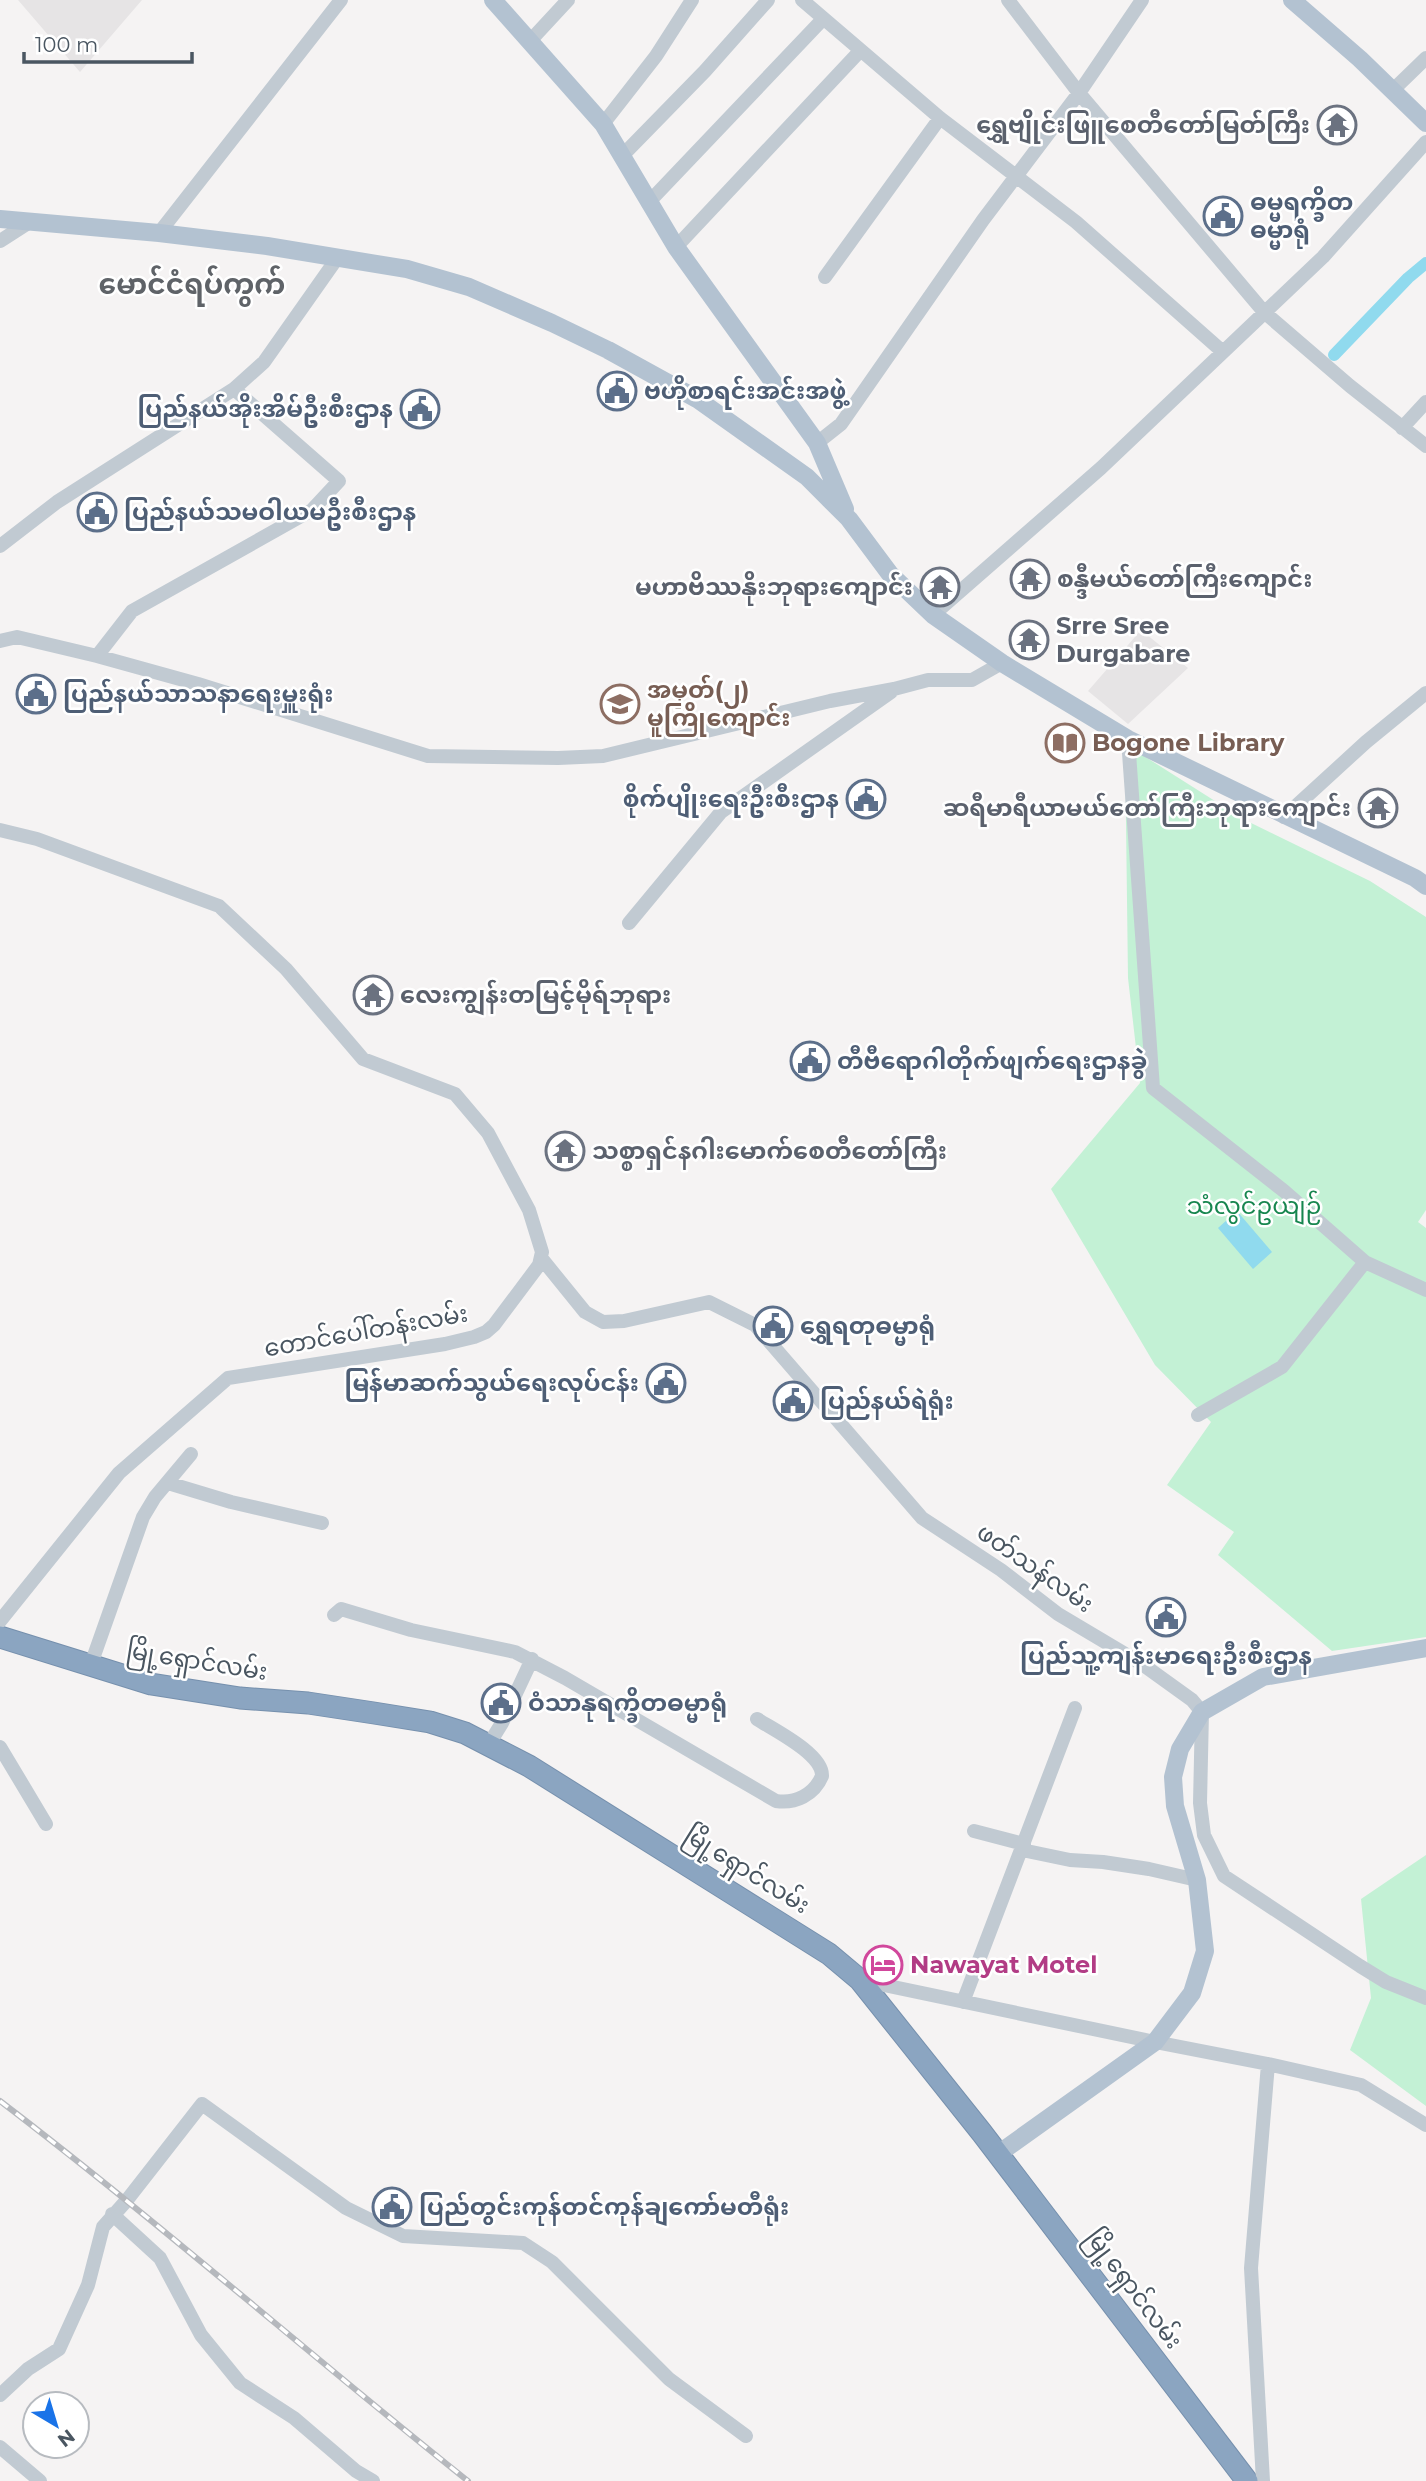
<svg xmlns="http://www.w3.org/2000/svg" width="1426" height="2481" viewBox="0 0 1426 2481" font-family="Montserrat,'Noto Sans Myanmar',sans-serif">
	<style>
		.education { fill: #e6e4e5 }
		.green { fill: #c3f1d5 }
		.water { fill: #90daee }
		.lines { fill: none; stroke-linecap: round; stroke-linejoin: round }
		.canal { stroke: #90daee; stroke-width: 12 }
		.highway-casing { stroke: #7690ad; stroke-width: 23 }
		.minor { stroke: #c1cad2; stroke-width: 14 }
		.major { stroke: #b3c2d1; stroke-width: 18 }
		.highway { stroke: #8ba5c1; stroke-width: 21 }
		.rail-casing { stroke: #b5b8bd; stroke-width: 6 }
		.rail { stroke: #fff; stroke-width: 3.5; stroke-dasharray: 10; stroke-linecap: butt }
		.labels { text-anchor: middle; stroke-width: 5; stroke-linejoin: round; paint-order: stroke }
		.worship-label { font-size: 24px; font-weight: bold; fill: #5b616d; stroke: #fff; text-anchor: start }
		.service-label { font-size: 24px; font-weight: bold; fill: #4e5e75; stroke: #fff; text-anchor: start }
		.education-label { font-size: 24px; font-weight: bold; fill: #785e54; stroke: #fff; text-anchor: start }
		.park-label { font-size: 24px; fill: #17864f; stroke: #fff }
		.street-label { font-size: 24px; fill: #4a5661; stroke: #fff }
		.hotel-label { font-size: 24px; font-weight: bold; fill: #b23c85; stroke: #fff; text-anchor: start }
		.quarter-label { font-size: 28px; font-weight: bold; fill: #5f6368; stroke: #fff }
	</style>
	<rect width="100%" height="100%" fill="#f5f3f3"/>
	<!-- education -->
	<path class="education" d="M18 0H142L80 72Z
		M1141 630 1188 668 1128 724 1088 691Z"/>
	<!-- green -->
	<path class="green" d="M1125 744 1245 820 1370 881 1426 917V1210L1418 1222 1426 1228V1637L1332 1651 1218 1555 1234 1532 1167 1485 1211 1422 1155 1365 1051 1189 1140 1083 1128 978Z
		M1426 1855V2106L1350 2050 1371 1998 1361 1899Z"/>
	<!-- water -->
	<path class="water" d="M1237 1211 1272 1252 1253 1269 1218 1228Z"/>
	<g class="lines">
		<!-- canal -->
		<path class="canal" d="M1334 355 1408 278 1426 263"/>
		<defs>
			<path id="highway" d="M0 1637 151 1684 240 1698 308 1703 374 1713 430 1722 465 1733 529 1766 829 1954 860 1980 982 2133 1247 2481"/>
		</defs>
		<!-- highway casing -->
		<use href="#highway" class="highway-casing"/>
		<!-- minor -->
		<path class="minor" d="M802 0 940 118 1076 222 1223 352
			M1008 0 1079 93 1264 312 1350 386 1426 446
			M530 41 568 0
			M1393 90 1426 58
			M603 124 656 56 692 0
			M621 157 705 71 768 0
			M648 203 823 19
			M159 233 341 0
			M0 241 28 223
			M676 247 860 51
			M825 277 940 118
			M1402 428 1426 402
			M817 443 841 424 983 220 1079 93 1142 0
			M0 546 57 502 234 389 264 362 338 257
			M933 615 1101 468 1323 257 1426 142
			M0 641 17 637 97 656 198 684 428 756 558 758 603 756 830 701 894 689 928 680H972L1002 663
			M97 656 132 611 312 510 339 481 234 389
			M1128 739 1153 1088 1284 1191 1365 1262 1426 1290
			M1284 817 1366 742 1426 693
			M0 830 37 839 219 906 286 969 363 1059 455 1094 488 1133 529 1210 542 1252 539 1265 494 1325 486 1332 474 1337 445 1344 228 1378 119 1473 0 1621
			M629 923 721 812 891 692
			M542 1259 585 1312 603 1322 624 1321 709 1302 755 1325 922 1518 1001 1570 1058 1614 1142 1664 1192 1700 1202 1712 1200 1803 1204 1835 1224 1876 1360 1966 1386 1982 1426 1998
			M1198 1415 1282 1367 1365 1262
			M168 1483 231 1502 322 1523
			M334 1615 341 1609 411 1630 515 1652 565 1678 776 1801C795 1804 814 1795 822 1776 823 1754 774 1730 757 1719
			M90 1667 143 1517 155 1497 191 1454
			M489 1744 502 1723 532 1659
			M0 1747 46 1824
			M974 1831 1024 1844
			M1022 1850 1070 1860 1103 1862 1149 1869 1197 1880
			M860 1980 1155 2042 1268 2064 1361 2085 1426 2125
			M963 2002 1075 1708
			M112 2214 160 2258 201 2335 240 2383 294 2418 356 2471 373 2481
			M0 2395 28 2369 59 2349 88 2285 103 2227 127 2200 202 2104 346 2208 403 2236 523 2243 552 2262 669 2379 746 2436
			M0 2447 40 2481
			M1263 2481 1251 2268 1268 2064"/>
		<!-- major -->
		<path class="major" d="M493 0 603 124 676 247 817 443 845 509
			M1292 0 1360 59 1426 123
			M0 219 159 233 267 246 407 269 469 287 552 323 608 350 697 399 807 477 849 519 890 574 933 615 1002 663 1128 739 1415 878 1426 886
			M998 2154 1155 2042 1192 1993 1205 1951 1197 1880 1175 1806 1173 1777 1180 1749 1202 1712 1263 1677 1426 1648"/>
		<!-- highway -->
		<use href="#highway" class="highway"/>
		<defs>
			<path id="rail" d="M0 2101C160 2223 311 2356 468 2481"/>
		</defs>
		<!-- rail casing -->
		<use href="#rail" class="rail-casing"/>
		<!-- rail -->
		<use href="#rail" class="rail"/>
	</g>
	<!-- icons -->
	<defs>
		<symbol id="temple-ring" viewBox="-11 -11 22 22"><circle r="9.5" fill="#fff" stroke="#6b7280" stroke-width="1.5"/><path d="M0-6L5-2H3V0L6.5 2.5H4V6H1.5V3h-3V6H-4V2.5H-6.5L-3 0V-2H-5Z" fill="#6b7280"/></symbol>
		<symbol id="civic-ring" viewBox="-11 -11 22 22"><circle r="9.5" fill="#fff" stroke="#5c6f8a" stroke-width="1.5"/><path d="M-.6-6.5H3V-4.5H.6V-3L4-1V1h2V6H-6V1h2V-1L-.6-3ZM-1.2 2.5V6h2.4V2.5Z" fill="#5c6f8a"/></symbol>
		<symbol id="school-ring" viewBox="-11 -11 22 22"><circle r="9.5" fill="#fff" stroke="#8d6e63" stroke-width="1.5"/><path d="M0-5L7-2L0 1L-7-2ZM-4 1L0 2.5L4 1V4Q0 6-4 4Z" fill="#8d6e63"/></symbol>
		<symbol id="library-ring" viewBox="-11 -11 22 22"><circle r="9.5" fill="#fff" stroke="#8d6e63" stroke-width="1.5"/><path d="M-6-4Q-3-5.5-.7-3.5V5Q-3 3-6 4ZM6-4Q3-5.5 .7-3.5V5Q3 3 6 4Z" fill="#8d6e63"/></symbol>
		<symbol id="hotel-ring" viewBox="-11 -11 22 22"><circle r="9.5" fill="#fff" stroke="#d1479c" stroke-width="1.5"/><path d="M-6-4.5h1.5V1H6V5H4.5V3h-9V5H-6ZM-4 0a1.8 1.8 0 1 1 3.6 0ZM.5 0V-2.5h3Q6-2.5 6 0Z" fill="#d1479c"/></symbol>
	</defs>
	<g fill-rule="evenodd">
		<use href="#temple-ring" x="1315" y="103" width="44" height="44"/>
		<use href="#civic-ring" x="1201" y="194" width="44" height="44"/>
		<use href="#civic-ring" x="595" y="369" width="44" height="44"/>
		<use href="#civic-ring" x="398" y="387" width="44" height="44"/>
		<use href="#civic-ring" x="75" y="490" width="44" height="44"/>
		<use href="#temple-ring" x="1008" y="557" width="44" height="44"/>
		<use href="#temple-ring" x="918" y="565" width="44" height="44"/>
		<use href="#temple-ring" x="1007" y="618" width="44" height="44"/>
		<use href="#civic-ring" x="14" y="672" width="44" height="44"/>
		<use href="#school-ring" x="598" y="682" width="44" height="44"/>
		<use href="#library-ring" x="1043" y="721" width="44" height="44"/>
		<use href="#civic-ring" x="844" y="777" width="44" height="44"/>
		<use href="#temple-ring" x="1356" y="786" width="44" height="44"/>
		<use href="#temple-ring" x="351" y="973" width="44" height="44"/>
		<use href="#civic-ring" x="788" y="1039" width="44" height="44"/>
		<use href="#temple-ring" x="543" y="1129" width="44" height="44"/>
		<use href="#civic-ring" x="751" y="1304" width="44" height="44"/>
		<use href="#civic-ring" x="644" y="1361" width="44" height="44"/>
		<use href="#civic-ring" x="771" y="1379" width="44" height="44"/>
		<use href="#civic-ring" x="1144" y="1595" width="44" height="44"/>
		<use href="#civic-ring" x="479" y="1681" width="44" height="44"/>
		<use href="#hotel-ring" x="861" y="1943" width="44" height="44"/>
		<use href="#civic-ring" x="370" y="2185" width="44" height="44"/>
	</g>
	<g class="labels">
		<!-- worship labels -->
		<g class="worship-label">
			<text x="1310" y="133" text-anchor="end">ရွှေဗျိုင်းဖြူစေတီတော်မြတ်ကြီး</text>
			<text x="1057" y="587">စန္ဒီမယ်တော်ကြီးကျောင်း</text>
			<text x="913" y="595" text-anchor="end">မဟာဗိဿနိုးဘုရားကျောင်း</text>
			<text x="1056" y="634">Srre Sree<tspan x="1056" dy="28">Durgabare</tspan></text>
			<text x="1351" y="816" text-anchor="end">ဆရီမာရီယာမယ်တော်ကြီးဘုရားကျောင်း</text>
			<text x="400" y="1003">လေးကျွန်းတမြင့်မိုရ်ဘုရား</text>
			<text x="592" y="1159">သစ္စာရှင်နဂါးမောက်စေတီတော်ကြီး</text>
		</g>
		<!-- service labels -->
		<g class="service-label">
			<text x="1250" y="210">ဓမ္မရက္ခိတ<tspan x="1250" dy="28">ဓမ္မာရုံ</tspan></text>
			<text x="644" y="399">ဗဟိုစာရင်းအင်းအဖွဲ့</text>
			<text x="393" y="417" text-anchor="end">ပြည်နယ်အိုးအိမ်ဦးစီးဌာန</text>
			<text x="124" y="520">ပြည်နယ်သမဝါယမဦးစီးဌာန</text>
			<text x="63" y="702">ပြည်နယ်သာသနာရေးမှူးရုံး</text>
			<text x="839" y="807" text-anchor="end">စိုက်ပျိုးရေးဦးစီးဌာန</text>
			<text x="837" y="1069">တီဗီရောဂါတိုက်ဖျက်ရေးဌာနခွဲ</text>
			<text x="800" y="1334">ရွှေရတုဓမ္မာရုံ</text>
			<text x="639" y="1391" text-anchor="end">မြန်မာဆက်သွယ်ရေးလုပ်ငန်း</text>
			<text x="820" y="1409">ပြည်နယ်ရဲရုံး</text>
			<text x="1166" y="1664" text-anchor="middle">ပြည်သူ့ကျန်းမာရေးဦးစီးဌာန</text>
			<text x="528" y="1711">ဝံသာနုရက္ခိတဓမ္မာရုံ</text>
			<text x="419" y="2215">ပြည်တွင်းကုန်တင်ကုန်ချကော်မတီရုံး</text>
		</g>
		<!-- education labels -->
		<g class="education-label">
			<text x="647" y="698">အမှတ်(၂)<tspan x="647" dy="28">မူကြိုကျောင်း</tspan></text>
			<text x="1092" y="751">Bogone Library</text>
		</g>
		<!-- park labels -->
		<g class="park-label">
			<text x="1254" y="1214">သံလွင်ဥယျဉ်</text>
		</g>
		<!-- street labels -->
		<g class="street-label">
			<text transform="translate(366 1331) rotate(-10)" y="8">တောင်ပေါ်တန်းလမ်း</text>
			<text transform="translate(1035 1568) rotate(35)" y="8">ဖတ်သန်လမ်း</text>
			<text transform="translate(197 1661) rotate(9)" y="8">မြို့ရှောင်လမ်း</text>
			<text transform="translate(747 1870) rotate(32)" y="8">မြို့ရှောင်လမ်း</text>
			<text transform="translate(1134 2289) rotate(53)" y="8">မြို့ရှောင်လမ်း</text>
		</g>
		<!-- hotel labels -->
		<g class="hotel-label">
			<text x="910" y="1973">Nawayat Motel</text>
		</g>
		<!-- quarter labels -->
		<g class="quarter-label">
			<text x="192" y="294">မောင်ငံရပ်ကွက်</text>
		</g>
	</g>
	<!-- north arrow -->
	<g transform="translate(56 2425) rotate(142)"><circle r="33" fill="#ffffff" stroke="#b7bbc0" stroke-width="2"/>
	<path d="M0-5L12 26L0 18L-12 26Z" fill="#1a73e8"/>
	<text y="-10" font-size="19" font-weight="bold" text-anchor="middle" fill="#4a5661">N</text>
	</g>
	<!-- scale -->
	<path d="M24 52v10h168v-10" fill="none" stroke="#4a5661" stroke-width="3.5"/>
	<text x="35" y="52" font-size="21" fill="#4a5661" stroke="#ffffff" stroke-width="5" paint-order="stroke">100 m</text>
</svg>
